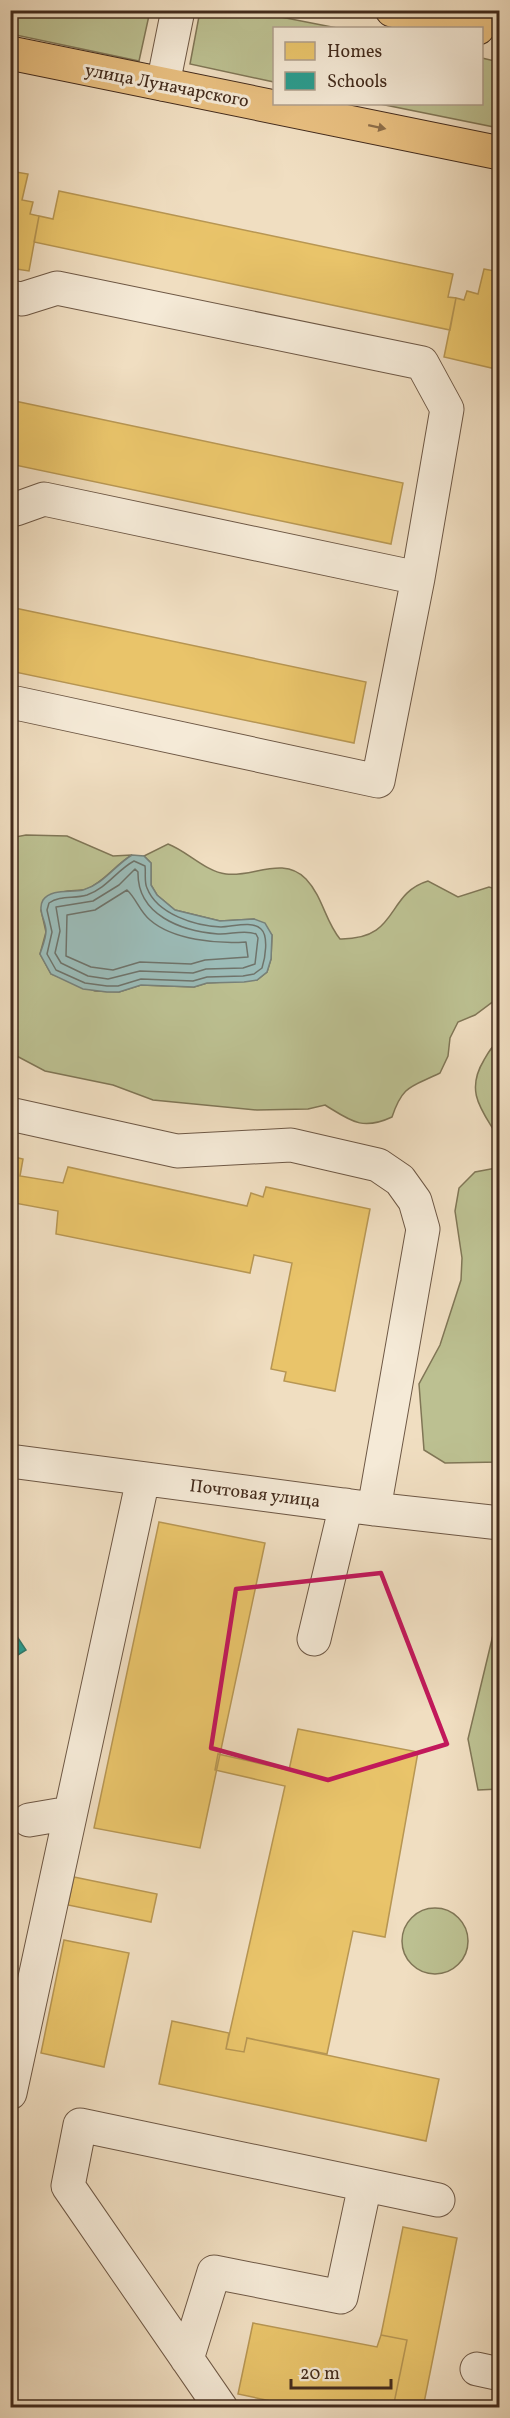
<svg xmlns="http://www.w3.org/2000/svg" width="510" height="2418" viewBox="0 0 510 2418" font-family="Vollkorn,serif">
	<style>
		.green { fill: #bcc091; stroke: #807656; stroke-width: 1.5 }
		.water { fill: #9bbbb7; stroke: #788179; stroke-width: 1.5 }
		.homes { fill: #e9c46a; stroke: #b79653; stroke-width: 1.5 }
		.schools { fill: #2a9d8f; stroke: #327b6c; stroke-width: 1.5 }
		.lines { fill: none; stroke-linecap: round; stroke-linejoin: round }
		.shore { stroke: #6f736a; stroke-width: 1.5 }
		.minor-casing { stroke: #6e5845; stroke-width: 35 }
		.major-casing { stroke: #432b1c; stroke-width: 35 }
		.minor { stroke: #f5ead7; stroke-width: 33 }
		.major { stroke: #e8bf80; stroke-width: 33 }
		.oneway { fill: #8d6e49 }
		.marked { fill: none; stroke: #c2185b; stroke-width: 4.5; stroke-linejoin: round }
		.labels { text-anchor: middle; stroke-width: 6; stroke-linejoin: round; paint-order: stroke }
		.street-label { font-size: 18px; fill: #432b1c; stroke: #f5ead7 }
	</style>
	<rect width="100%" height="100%" fill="#f0dec1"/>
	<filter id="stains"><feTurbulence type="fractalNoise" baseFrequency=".00333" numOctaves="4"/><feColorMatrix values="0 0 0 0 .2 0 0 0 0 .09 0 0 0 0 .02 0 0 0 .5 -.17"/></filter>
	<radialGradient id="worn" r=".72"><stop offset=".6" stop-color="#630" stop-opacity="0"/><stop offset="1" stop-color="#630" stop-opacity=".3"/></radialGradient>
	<!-- green -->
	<path class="green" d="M11 10H150V11L139 61 11 34Z
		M200 11H250L337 28H274V82L190 64Z
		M482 58 499 62V128L380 104H482Z
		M26 835 67 836 113 856 132 855C115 865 105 881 87 889 79 892 70 889 63 892 56 894 47 905 41 910L46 932 40 954 51 974 95 991 119 992 141 985 194 987 207 983 257 980 267 972 271 959 272 935 254 919 220 921 175 910 157 895 151 885V863L144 856 168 844C187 851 206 872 226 874 252 878 283 855 306 879 323 897 325 921 340 939 400 940 385 894 428 881L458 897 489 887 499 890V997L475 1015 458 1022 450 1038 448 1056 440 1073C412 1087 403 1084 392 1117 362 1131 351 1121 325 1105L308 1109 257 1110 153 1100 113 1085 45 1071 11 1053 10 838Z
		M499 1042H500L499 1139C483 1111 464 1093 484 1060 488 1053 492 1045 499 1042Z
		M496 1168 500 1170 499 1462 445 1463 424 1450 419 1384 440 1345 461 1280 462 1258 455 1211 459 1188 475 1172Z
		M499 1610V1789L478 1790 468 1739Z
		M402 1941a33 33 0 1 1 66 0a33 33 0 1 1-66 0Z"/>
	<!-- water -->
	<path class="water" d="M132 855 144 856 151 863V885L157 895 175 910 220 921 254 919 265 923 272 935 271 959 267 972 257 980 244 982 207 983 194 987 141 985 119 992H107L83 989 51 974 40 954C42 947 46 939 46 931 46 921 37 910 43 900 51 888 72 893 83 890 104 884 115 865 132 855Z"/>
	<!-- homes -->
	<path class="homes" d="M10 171 28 174 22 200 33 202 30 214 39 216 29 271 10 268Z
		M59 191 453 274 448 297 456 298 450 330 34 242 39 216 53 219Z
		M484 269 500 272V370L444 357 456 298 464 300 467 291 478 294Z
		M10 400 403 483 391 544 10 464Z
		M10 607 366 682 354 743 10 671Z
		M10 1156 23 1159 20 1176 63 1183 68 1167 247 1206 251 1193 263 1197 266 1187 370 1209 335 1391 284 1381 286 1372 271 1369 292 1263 254 1255 250 1273 56 1234 58 1211 15 1203 10 1222Z
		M159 1522 265 1543 200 1848 94 1828Z
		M298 1729 418 1752 385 1937 353 1931 327 2054 247 2038 244 2052 226 2049 285 1786 215 1770 218 1754 289 1770Z
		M74 1877 157 1894 151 1922 68 1905Z
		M64 1940 129 1953 104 2067 41 2053Z
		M172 2021 229 2033 226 2049 244 2052 247 2038 439 2079 426 2141 159 2084Z
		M403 2227 457 2238 423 2408H393L407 2340 381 2335Z
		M253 2323 377 2347 381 2335 407 2340 393 2408H351L328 2402 327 2408H304L238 2394Z"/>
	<!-- schools -->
	<path class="schools" d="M10 1626 26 1650 10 1660Z"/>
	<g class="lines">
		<!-- shore -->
		<path class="shore" d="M134 861 145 866C146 873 144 882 147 888 157 914 195 926 221 927 232 927 252 920 261 929 269 936 265 959 262 968L254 974 243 976 207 977 193 981 141 979 118 986H107L85 983 56 970 47 954 52 932 47 910 49 903C60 895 74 899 87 895 107 888 117 870 134 861Z
			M135 869 138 872C137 915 181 931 218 934 230 935 244 929 256 934L258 938 255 964 243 968 206 969 193 973 140 971 108 979 88 976 61 963 55 953 60 931 56 907 93 901 119 885Z
			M127 890C136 898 140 912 150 920 173 940 217 944 246 942L248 957 205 960 191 964 140 962 113 970 91 967 66 956 67 915 95 910Z"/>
		<defs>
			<path id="minor" d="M163 84 178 10
				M10 297 22 299 57 288 422 363 447 409 418 578 44 499 16 509 10 508
				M10 706 16 703 378 781 418 578
				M10 1114 177 1151 291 1145 378 1165 400 1180 415 1201 423 1229 374 1509
				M10 1461 374 1509 500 1523
				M314 1639 346 1505
				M29 1820 70 1813
				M10 2093 143 1479
				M187 2359 214 2272 341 2297 365 2185
				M477 2369 500 2374
				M221 2408 68 2186 80 2125 438 2200"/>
			<path id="major" d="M392 10 478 28
				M10 53 500 153"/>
		</defs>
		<!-- minor casing -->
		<use href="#minor" class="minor-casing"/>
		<!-- major casing -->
		<use href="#major" class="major-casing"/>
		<!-- minor -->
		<use href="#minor" class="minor"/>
		<!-- major -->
		<use href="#major" class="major"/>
	</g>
	<!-- one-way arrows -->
	<defs><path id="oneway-solid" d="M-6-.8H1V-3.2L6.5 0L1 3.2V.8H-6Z" transform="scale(1.5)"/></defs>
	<use class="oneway" href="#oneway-solid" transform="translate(377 127) rotate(12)"/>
	<!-- marked area -->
	<path class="marked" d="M381 1573 447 1744 328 1780 211 1748 236 1589Z"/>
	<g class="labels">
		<!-- street labels -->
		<g class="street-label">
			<text transform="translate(167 85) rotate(11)" y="6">улица Луначарского</text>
			<text transform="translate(255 1493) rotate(7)" y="6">Почтовая улица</text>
		</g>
	</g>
	<!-- margin -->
	<rect width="510" height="2418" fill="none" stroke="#f0dec1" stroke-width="36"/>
	<rect x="12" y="12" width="486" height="2394" fill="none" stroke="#432b1c" stroke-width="3"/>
	<rect x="18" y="18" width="474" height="2382" fill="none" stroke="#432b1c" stroke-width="1.5"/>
	<!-- legend -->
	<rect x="273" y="27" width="210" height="78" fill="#f5ead7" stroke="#ae9e8c" stroke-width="1.5"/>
	<rect x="285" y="42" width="30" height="18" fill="#e9c46a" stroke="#ae9e8c" stroke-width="1.5"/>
	<text x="327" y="57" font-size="18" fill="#432b1c">Homes</text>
	<rect x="285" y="72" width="30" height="18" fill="#2a9d8f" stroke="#ae9e8c" stroke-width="1.5"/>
	<text x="327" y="87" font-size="18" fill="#432b1c">Schools</text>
	<!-- scale -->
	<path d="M291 2379v9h100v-9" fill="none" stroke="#432b1c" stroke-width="3"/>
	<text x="300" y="2379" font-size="18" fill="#432b1c" stroke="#f5ead7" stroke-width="4.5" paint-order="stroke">20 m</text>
	<rect width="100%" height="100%" filter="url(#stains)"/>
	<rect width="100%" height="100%" fill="url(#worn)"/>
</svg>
